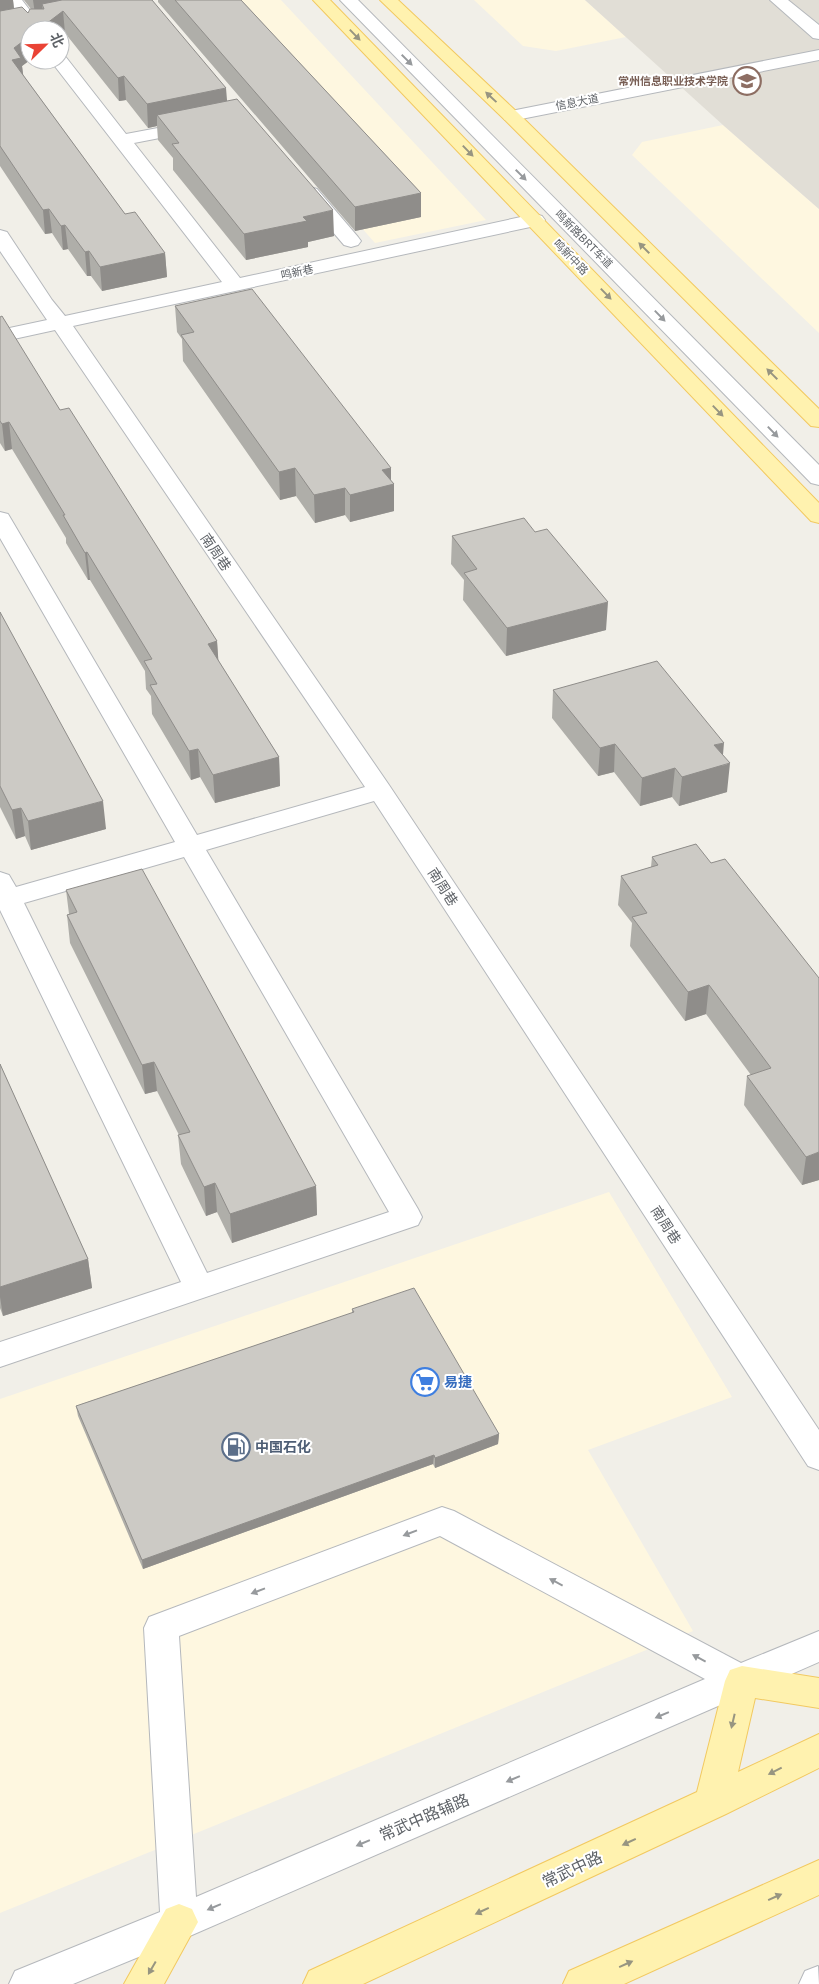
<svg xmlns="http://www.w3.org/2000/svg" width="819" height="1984" viewBox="0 0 819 1984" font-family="'Public Sans','Noto Sans SC',sans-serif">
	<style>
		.commercial { fill: #fef7e0 }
		.education { fill: #e1ded6 }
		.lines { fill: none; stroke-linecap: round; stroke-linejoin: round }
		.minor-casing { stroke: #b5b8bc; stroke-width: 2 }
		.major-casing { stroke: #f2c960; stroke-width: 2 }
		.minor { fill: #fff; fill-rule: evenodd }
		.major { fill: #fff2af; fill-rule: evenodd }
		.wall { fill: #afaea9 }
		.shaded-wall { fill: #8f8d8a }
		.building { fill: #cccac5; stroke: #8f8d8a }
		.oneway { fill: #979581 }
		.oneway2 { fill: #979a9d }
		.labels { text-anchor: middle; stroke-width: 4; stroke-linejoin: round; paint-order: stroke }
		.far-education-label { font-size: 11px; font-weight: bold; fill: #785e54; stroke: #fff; text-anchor: end }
		.far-street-label { font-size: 11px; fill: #5f6368; stroke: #fff }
		.street-label { font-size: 14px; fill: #5f6368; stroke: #fff }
		.shop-label { font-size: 14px; font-weight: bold; fill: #366cbe; stroke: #fff; text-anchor: start }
		.service-label { font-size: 14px; font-weight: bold; fill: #4e5e75; stroke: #fff; text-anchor: start }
		.near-street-label { font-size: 16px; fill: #5f6368; stroke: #fff }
	</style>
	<rect width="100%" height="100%" fill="#f1efe8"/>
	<!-- commercial -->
	<path class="commercial" d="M161 0H281L486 220 375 243Z
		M474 0H585L626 37 556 51 523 46Z
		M723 125 819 209V333L632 155 642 142Z
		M609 1192 732 1397 588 1450 693 1631 0 1913V1399Z"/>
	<!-- education -->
	<path class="education" d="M585 0H819V209L723 125Z"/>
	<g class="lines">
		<defs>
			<path id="minor" d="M5 0H22L45 30H30V34Z
				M340 0H358L819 465V485L811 483Z
				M770 0H788L819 25V39L813 38Z
				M819 50V60L511 121 505 120 502 116 505 112 511 111Z
				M60 55 65 56 126 134 195 121 201 122 204 126 201 130 134 143 240 278 535 214 542 216 545 220 542 224 535 226 73 326 389 785 819 1430V1470L808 1466 374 801 206 850 418 1209 422 1217 418 1225 0 1367V1342L181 1282 0 910V872L9 875 16 887 175 842 0 538V512L8 514 11 519 197 835 365 787 55 330 0 342V330L47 320 0 251V230L7 232 52 300 65 316 222 282 50 60H60ZM184 857 389 1212 207 1273 24 903Z
				M310 187 317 189 358 237 361 241 358 245 351 247 344 245 303 197 301 193 303 189Z
				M442 1507 454 1511 741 1663 819 1631V1662L755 1690 754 1692 741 1696 192 1935 73 1984H9L15 1971 160 1912 144 1628 149 1617ZM440 1536 705 1679 196 1897 179 1636Z
				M818 1966 819 1984H799L805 1971Z"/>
			<path id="major" d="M313 0H330L819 503V523L811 521Z
				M380 0H398L517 112 819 409V427L811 426 505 120Z
				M742 1666 819 1678V1708L755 1698 738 1772 819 1734V1768L726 1814 363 1984H303L309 1971 697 1792 725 1681 730 1670Z
				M819 1860V1895L624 1984H563L569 1971Z
				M179 1904 192 1909 198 1922 164 1984H124L166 1909Z"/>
		</defs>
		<!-- minor casing -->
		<use href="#minor" class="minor-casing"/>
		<!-- major casing -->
		<use href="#major" class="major-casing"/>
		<!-- minor -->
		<use href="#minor" class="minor"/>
		<!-- major -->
		<use href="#major" class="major"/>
	</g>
	<!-- wall -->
	<path class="wall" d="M0 0H13L14 9 28 13 31 9 24 0H152L227 101 334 236 308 242V247L246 260 173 170V158L158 140 157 126 148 128 126 100 119 101 65 33 60 37V30L30 60 22 66 23 75 125 214 165 253 167 277 102 291 91 276H87L68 249 63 250 52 233 45 234 0 166Z
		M158 0H241L421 193V217L355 231 158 2Z
		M175 306 391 468V481L394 484V511L350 522 345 515 315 523 296 496 280 500 183 361 182 339 177 332Z
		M0 317 60 410 217 641 218 660 279 757 280 786 215 803 200 777 191 780 152 714 151 696 146 689 145 671 90 580H88L66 543V538L12 449 5 451 0 443Z
		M452 536 606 630 506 656 463 600 464 580 451 564Z
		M0 612 106 829 31 850 25 836 16 839 0 807Z
		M553 690 723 755 727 792 679 806 672 797 640 806 614 772 598 776 552 718Z
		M696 844 819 1180 802 1185 744 1105 747 1076 751 1075 706 1014 685 1021 630 946 632 923 618 905 621 876 651 867 652 857Z
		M66 890 316 1186 317 1215 232 1243 217 1212 206 1216 181 1164 178 1135H179L157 1091 145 1094 70 943 67 915 69 914Z
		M0 1064 88 1259 92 1288 3 1316 0 1308Z
		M352 1309 499 1434 498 1444 435 1468 433 1464 143 1569 78 1416 76 1406 352 1313Z"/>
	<!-- shaded-wall -->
	<path class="shaded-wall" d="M0 0H13L15 18 0 21Z
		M33 0H111L42 4 43 12 35 14Z
		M63 11 65 33 60 37V30H38Z
		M30 36V60L22 66 24 81 12 60 14 48Z
		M124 76 126 100 119 101 118 78Z
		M226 88 228 112 157 115V126L148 128 147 104Z
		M421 193V217L355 231V207Z
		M49 209 52 233 45 234 43 210Z
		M333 210 334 236 308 242V247L246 260 244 234 303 217Z
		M65 225 68 249 63 250 61 226Z
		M89 251 91 276H87L85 252Z
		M165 253 167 277 102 291 100 267Z
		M9 422 12 449 5 451 2 424Z
		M295 468 296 496 280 500 279 472Z
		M391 468V485L394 484V511L350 522V495L382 470Z
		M345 488V515L315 523 314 495Z
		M87 552 90 580H88L85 553Z
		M608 602 606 630 506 656 507 628Z
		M217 641 219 669 208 644Z
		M724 743 722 766 730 763 727 792 679 806 682 777 714 745Z
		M615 744 614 772 598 776 600 748Z
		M198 749 200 777 191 780 189 751Z
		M279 757 280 786 215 803 213 775Z
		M675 768 672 797 640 806 642 778Z
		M103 801 106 829 31 850 28 821Z
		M21 808 25 836 16 839 12 810Z
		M709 985 706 1014 685 1021 688 992Z
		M154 1062 157 1091 145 1094 142 1065Z
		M819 1152V1180L802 1185 806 1157Z
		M215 1183 217 1212 206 1216 204 1187Z
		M316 1186 317 1215 232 1243 230 1214Z
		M88 1259 92 1288 3 1316 0 1297V1287Z
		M499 1434 498 1444 435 1468V1458Z
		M434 1455 433 1464 143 1569 142 1560Z"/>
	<!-- building -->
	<path class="building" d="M62 0H152L226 88 147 104 124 76 118 78 63 11 38 30H30V36L14 48 21 58 12 60 125 214 135 212 165 253 100 267 89 251 85 252 65 225 61 226 49 209 43 210 0 146V11L22 7 28 13 30 9H44L42 4Z
		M175 0H241L421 193 355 207Z
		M237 99 333 210 303 217 307 221 244 234 172 144 179 143 157 115Z
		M252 289 391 468 382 470 394 484 350 495 345 488 314 495 295 468 279 472 181 335 194 332 175 306Z
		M2 316 60 410 69 408 217 641 208 644 279 757 213 775 198 749 189 751 150 685 157 684 144 661 152 659 87 552 85 553 63 515H65L9 422 2 424 0 421V317Z
		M524 518 535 532 547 529 608 602 507 628 464 573 477 569 452 536Z
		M0 612 103 801 28 821 21 808 12 810 0 786Z
		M657 661 724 743 714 745 730 763 682 777 675 768 642 778 615 744 600 748 553 690Z
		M696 844 711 863 725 859 819 978V1152L806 1157 747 1076 771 1068 709 985 688 992 632 917 647 913 621 876 658 865 652 857Z
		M142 869 316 1186 230 1214 215 1183 204 1187 178 1135 190 1132 154 1062 142 1065 67 915 77 912 66 890Z
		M0 1064 88 1259 0 1287Z
		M414 1288 499 1434 435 1458 434 1455 142 1560 76 1406 354 1312 352 1309Z"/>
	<!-- one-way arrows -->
	<defs><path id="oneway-solid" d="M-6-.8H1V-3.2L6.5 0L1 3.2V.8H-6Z" transform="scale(1.25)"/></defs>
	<g class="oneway">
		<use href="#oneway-solid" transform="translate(355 35) rotate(46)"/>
		<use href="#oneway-solid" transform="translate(491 97) rotate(-137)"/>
		<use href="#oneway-solid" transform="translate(468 151) rotate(46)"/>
		<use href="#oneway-solid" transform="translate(644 248) rotate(-135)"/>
		<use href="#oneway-solid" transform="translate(606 294) rotate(46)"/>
		<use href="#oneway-solid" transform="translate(772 374) rotate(-135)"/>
		<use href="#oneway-solid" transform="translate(718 411) rotate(46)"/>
		<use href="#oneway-solid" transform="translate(733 1721) rotate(103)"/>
		<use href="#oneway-solid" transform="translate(775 1771) rotate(153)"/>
		<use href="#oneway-solid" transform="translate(629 1842) rotate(155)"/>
		<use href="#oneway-solid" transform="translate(775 1897) rotate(-24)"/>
		<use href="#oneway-solid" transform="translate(482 1911) rotate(155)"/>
		<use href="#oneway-solid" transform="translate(626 1964) rotate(-24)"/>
		<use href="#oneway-solid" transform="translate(152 1968) rotate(120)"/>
	</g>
	<g class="oneway2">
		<use href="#oneway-solid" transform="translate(407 60) rotate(45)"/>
		<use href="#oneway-solid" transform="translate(521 175) rotate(45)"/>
		<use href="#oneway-solid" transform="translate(660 316) rotate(46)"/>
		<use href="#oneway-solid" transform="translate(773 432) rotate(46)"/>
		<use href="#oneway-solid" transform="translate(410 1533) rotate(159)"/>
		<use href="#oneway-solid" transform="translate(556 1582) rotate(-152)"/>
		<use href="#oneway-solid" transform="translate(258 1591) rotate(159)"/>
		<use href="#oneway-solid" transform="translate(699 1658) rotate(-152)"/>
		<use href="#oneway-solid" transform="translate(662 1715) rotate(157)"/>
		<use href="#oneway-solid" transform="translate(513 1779) rotate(157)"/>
		<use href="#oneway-solid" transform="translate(363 1843) rotate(157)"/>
		<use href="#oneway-solid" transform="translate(214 1907) rotate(157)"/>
	</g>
	<!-- icons -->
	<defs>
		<symbol id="university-ring" viewBox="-11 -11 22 22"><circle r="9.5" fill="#fff" stroke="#8d6e63" stroke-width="1.5"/><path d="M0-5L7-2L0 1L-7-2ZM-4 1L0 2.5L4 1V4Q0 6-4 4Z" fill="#8d6e63"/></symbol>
		<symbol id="supermarket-ring" viewBox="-11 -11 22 22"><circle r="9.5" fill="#fff" stroke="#3f7fe0" stroke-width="1.5"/><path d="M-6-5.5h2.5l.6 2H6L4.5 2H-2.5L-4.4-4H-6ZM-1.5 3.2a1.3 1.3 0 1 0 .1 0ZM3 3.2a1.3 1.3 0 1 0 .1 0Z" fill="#3f7fe0"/></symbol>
		<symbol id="fuel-ring" viewBox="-11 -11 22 22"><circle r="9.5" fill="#fff" stroke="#5c6f8a" stroke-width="1.5"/><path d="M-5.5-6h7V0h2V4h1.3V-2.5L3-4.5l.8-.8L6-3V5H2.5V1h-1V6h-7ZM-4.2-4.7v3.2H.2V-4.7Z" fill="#5c6f8a"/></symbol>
	</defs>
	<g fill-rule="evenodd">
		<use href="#university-ring" x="731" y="65" width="32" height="32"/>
		<use href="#supermarket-ring" x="409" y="1366" width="32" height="32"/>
		<use href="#fuel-ring" x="220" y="1431" width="32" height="32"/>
	</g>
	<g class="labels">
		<!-- far-education labels -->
		<g class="far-education-label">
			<text x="728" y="85">常州信息职业技术学院</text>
		</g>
		<!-- far-street labels -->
		<g class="far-street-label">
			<text transform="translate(577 102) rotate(-11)" y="4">信息大道</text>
			<text transform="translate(584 239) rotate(45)" y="4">鸣新路BRT车道</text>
			<text transform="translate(571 257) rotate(46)" y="4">鸣新中路</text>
			<text transform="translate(297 272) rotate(-12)" y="4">鸣新巷</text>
		</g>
		<!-- street labels -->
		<g class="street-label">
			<text transform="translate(216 552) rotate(56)" y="5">南周巷</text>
			<text transform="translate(443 887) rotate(57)" y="5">南周巷</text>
			<text transform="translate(666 1225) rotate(57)" y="5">南周巷</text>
		</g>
		<!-- shop labels -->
		<g class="shop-label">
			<text x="444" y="1387">易捷</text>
		</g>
		<!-- service labels -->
		<g class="service-label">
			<text x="255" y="1452">中国石化</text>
		</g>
		<!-- near-street labels -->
		<g class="near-street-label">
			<text transform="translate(424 1817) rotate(-23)" y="6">常武中路辅路</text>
			<text transform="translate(572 1869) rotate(-25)" y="6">常武中路</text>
		</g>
	</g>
	<!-- north arrow -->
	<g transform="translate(45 45) rotate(67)"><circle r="24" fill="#ffffff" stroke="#bfc1c3"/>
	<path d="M0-4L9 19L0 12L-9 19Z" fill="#ea4335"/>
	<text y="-8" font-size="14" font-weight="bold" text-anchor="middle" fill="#5f6368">北</text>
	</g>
</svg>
